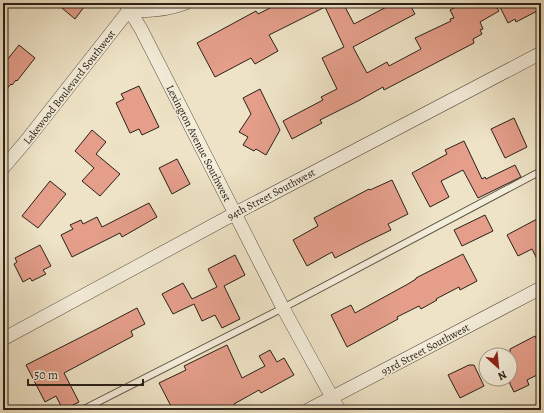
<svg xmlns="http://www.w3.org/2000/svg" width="544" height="413" viewBox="0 0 544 413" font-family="Alegreya,serif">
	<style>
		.building { fill: #e49e8a; stroke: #2a2118 }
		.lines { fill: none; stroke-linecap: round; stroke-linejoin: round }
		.lane-casing { stroke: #5b5244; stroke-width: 8 }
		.street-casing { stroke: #5b5244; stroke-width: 14 }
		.lane { stroke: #f4edda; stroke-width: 6 }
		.street { stroke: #f4edda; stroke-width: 13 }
		.labels { text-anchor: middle; stroke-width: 3.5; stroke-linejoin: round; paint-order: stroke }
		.street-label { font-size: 11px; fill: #2a2118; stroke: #f4edda }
	</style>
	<rect width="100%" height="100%" fill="#eee3c6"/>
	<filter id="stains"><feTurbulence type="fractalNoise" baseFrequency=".005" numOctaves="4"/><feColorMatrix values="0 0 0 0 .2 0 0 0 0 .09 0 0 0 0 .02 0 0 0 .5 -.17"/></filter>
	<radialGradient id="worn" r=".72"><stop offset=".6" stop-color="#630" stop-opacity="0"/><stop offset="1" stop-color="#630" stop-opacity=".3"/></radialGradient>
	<!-- building -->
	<path class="building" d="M56 3H87L75 19Z
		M280 3H343L354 24 394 3H409L415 14 353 47 367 73 387 62 389 66 421 49 415 38 451 21 450 19 454 18 450 10 463 3H494L499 11 480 22 483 29 480 30 482 34 473 39 474 43 384 90 383 87 358 101 320 120 322 123 292 139 283 121 323 100 321 97 337 89 322 58 344 47 325 7 269 35 278 51 255 64 251 58 215 77 197 43 256 11 258 14Z
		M498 3H541V9L516 22 515 19 508 23Z
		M19 45 35 58 17 81 16 80 12 85 11 84 3 93V65Z
		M139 86 159 127 142 135 139 129 130 133 116 103 124 99 121 94Z
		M260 89 280 130 266 155 256 149 254 151 243 145 248 137 239 132 251 114 243 98Z
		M514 118 527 147 505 158 491 129Z
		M92 130 106 142 96 154 120 174 100 196 82 181 94 168 75 151Z
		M464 141 482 179 485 177 486 179 515 165 521 177 478 198 463 170 441 181 449 197 430 207 412 173 447 154 445 150Z
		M177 159 190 184 172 194 159 168Z
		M392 180 408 214 388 224 391 230 366 242 335 258 332 252 307 266 293 240 318 226 314 218 369 189 370 190Z
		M50 181 66 194 38 228 22 216Z
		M149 203 157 217 122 237 120 233 72 257 61 235 73 229 70 225 81 220 83 224 97 217 102 227Z
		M485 215 493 231 462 246 454 230Z
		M537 219 541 227V267L532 249 518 256 507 235Z
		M40 245 51 266 43 270 46 274 32 281 30 278 23 282 14 264 17 262 15 258Z
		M463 254 477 281 460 290 459 287 436 299 437 300 421 309 419 306 397 317 398 319 347 347 331 315 351 305 355 313 408 284 416 279V278Z
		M235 255 245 275 224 286 240 319 222 328 215 315 202 321 194 304 173 314 162 294 183 283 192 299 217 287 208 269Z
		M137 308 145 324 131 331 133 336 64 373 79 402 63 410 56 396 45 402 26 365 97 329Z
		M535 336 541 348V373L527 380 529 385 514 392 510 384V349Z
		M227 345 242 378 265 366 259 356 270 350 277 362 284 358 294 375 261 393 259 390 234 404 236 407 229 410H173L159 383 186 370 184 366Z
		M469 365H474L484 386 460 398 448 375Z"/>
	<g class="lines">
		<defs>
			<path id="lane" d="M82 410 283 308 541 171
				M534 410 541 406"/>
			<path id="street" d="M125 3 141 29 283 308 339 410
				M129 10C149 12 167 10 186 3
				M3 168 26 141 129 10 132 3
				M3 339 234 214 541 53
				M308 410 541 288"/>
		</defs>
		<!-- lane casing -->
		<use href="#lane" class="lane-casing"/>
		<!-- street casing -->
		<use href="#street" class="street-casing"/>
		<!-- lane -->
		<use href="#lane" class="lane"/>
		<!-- street -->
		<use href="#street" class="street"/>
	</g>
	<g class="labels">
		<!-- street labels -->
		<g class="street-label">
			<text transform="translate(69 87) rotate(-52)" y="4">Lakewood Boulevard Southwest</text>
			<text transform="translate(199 143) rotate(63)" y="4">Lexington Avenue Southwest</text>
			<text transform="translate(271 194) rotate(-28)" y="4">94th Street Southwest</text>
			<text transform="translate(425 349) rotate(-28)" y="4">93rd Street Southwest</text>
		</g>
	</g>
	<!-- margin -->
	<rect width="544" height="413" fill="none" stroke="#eee3c6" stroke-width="16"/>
	<rect x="4" y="4" width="536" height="405" fill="none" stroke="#2a2118" stroke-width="2"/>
	<rect x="8" y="8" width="528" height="397" fill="none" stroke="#2a2118"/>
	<!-- north arrow -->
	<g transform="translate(498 367) rotate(153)"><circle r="19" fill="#f4edda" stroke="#a39b8c"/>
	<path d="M0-3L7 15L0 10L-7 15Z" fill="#8f2418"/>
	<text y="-6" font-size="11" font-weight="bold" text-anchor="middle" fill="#2a2118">N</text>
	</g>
	<!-- scale -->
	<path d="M28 379v6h115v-6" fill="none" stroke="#2a2118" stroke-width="2"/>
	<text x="34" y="379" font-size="12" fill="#2a2118" stroke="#f4edda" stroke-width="3" paint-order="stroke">50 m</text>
	<rect width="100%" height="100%" filter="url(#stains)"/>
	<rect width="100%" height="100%" fill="url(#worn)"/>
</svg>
